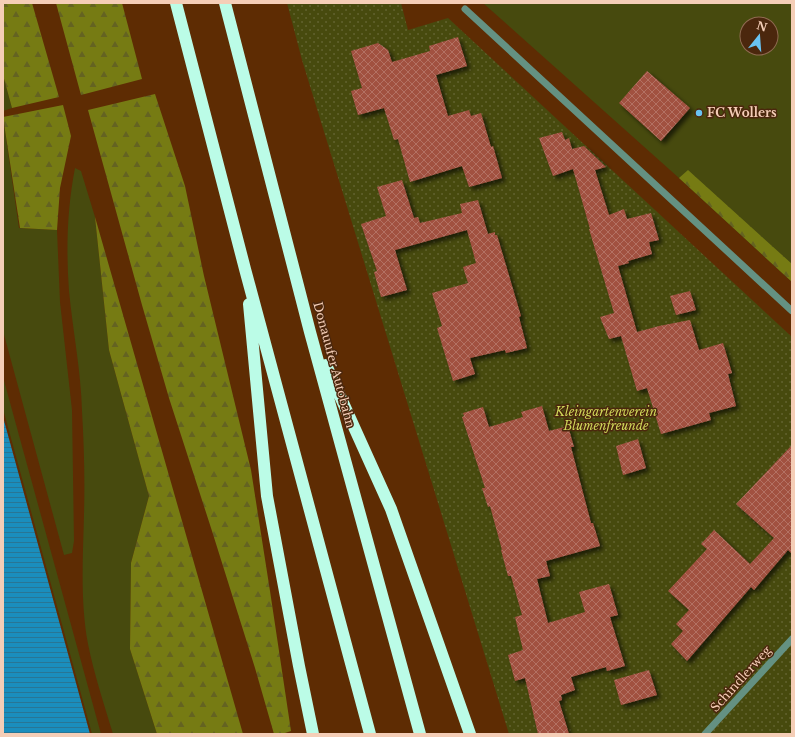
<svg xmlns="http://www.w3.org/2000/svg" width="795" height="737" viewBox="0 0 795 737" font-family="'Libre Baskerville',serif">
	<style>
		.grass { fill: #474a0e; fill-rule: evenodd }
		.forest { fill: url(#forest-firs) }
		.garden { fill: url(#garden-dots) }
		.water { fill: url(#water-rules) }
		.building { fill: url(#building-cross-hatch); filter: url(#shadow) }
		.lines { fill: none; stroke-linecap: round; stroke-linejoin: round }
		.minor { stroke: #649182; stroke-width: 7 }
		.highway { stroke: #bbfce7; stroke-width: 12 }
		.poi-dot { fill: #69c3f1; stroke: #4b270d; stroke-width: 1.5 }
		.labels { text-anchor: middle; stroke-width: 3; stroke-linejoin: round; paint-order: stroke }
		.poi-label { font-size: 12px; font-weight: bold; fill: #f5ceb7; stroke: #4b270d; text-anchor: start }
		.street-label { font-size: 12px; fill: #f5ceb7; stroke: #4b270d }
		.park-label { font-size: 12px; font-style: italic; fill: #d0d85a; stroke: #4b270d }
	</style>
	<defs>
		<pattern id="forest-firs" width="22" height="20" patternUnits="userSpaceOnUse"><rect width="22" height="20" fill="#767b13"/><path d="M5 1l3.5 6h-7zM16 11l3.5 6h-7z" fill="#646321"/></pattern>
		<pattern id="garden-dots" width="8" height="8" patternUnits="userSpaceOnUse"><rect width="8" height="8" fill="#474a0e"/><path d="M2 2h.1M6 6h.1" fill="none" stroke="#62632f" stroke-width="1.8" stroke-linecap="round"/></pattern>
		<pattern id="water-rules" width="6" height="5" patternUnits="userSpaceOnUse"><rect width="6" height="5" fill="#1a8ebd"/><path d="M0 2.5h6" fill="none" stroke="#287695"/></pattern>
		<pattern id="building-cross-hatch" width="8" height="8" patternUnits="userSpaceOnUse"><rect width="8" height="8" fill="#a15141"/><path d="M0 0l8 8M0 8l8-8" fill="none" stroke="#b37163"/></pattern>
		<filter id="shadow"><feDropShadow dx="3.5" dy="3.5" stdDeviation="2" flood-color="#0009"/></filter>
	</defs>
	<rect width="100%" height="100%" fill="#5e2c03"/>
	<!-- grass -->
	<path class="grass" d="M483 3H792V282L679 178ZM747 24H771V48H747Z
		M3 75 12 108 3 111Z
		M3 117 19 228 57 230 60 302 72 410 74 541 72 553 64 555 3 331Z
		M75 168 81 171 95 217 109 350 149 496 131 563 130 649 157 734H113C104 704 94 674 88 644 80 601 83 557 84 514 85 480 84 445 82 411 81 371 73 332 69 291 66 250 67 209 75 168Z
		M3 377 101 734H92L3 409Z"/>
	<!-- forest -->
	<path class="forest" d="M3 3H32L59 97 12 108 3 75Z
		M56 3H122L142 79 81 95Z
		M155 94 185 186 204 276 251 470 270 591 291 731 282 734H274L255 668 212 531 169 398 142 305 88 110Z
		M63 105 71 136 60 188 57 230 20 228 3 117Z
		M688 170 792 264V282L679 178Z
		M95 217 243 734H157L130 649 131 563 149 496 109 350Z"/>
	<!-- garden -->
	<path class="garden" d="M287 3H401L408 30 448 18 792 337V734H509L302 60Z"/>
	<!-- water -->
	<path class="water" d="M3 417 90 734H3Z"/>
	<!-- building -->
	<path class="building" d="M458 37 467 66 436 75 448 116 469 110 471 116 481 113 491 147 493 146 502 178 469 187 462 166 410 182 398 139 394 140 384 108 358 115 351 91 362 88 351 51 378 43 388 50 392 62 430 51 429 46Z
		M647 71 690 108 661 141 619 103Z
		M562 132 565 140 569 138 572 149 584 146 606 167 595 170 609 215 624 209 627 219 651 213 659 240 649 242 652 254 628 261 629 263 618 266 637 332 659 326 690 320 699 350 723 343 732 373 728 374 736 406 709 413 711 420 661 434 647 388 637 391 621 336 609 339 600 317 614 313 589 229H590L573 169 553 176 539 138Z
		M402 180 414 218 418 217 420 223 462 213 460 204 478 200 488 234 495 232V235H497L521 316 519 317 527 348 506 353 505 350 470 358 475 374 453 381 437 328 442 326 432 293 468 283 463 267 476 263 467 230 395 250 407 290 381 297 374 272 377 271 361 224 386 216 377 187Z
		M690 291 696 310 676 315 670 296Z
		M542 406 549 431 568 426 574 447H571L591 523H593L600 546 546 561 550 576 537 579 548 623 585 612 579 592 609 584 618 615 610 617 625 666 607 671 606 667 571 677 575 690 561 695 562 700 559 701 569 734H538L525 678 515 681 508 655 523 650 515 617 522 615 511 576H508L501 550H502L490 506 488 507 482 488H485L462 417 464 416 463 413 483 407 489 427 523 417 521 412Z
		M638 439 646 468 623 475 616 446Z
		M792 445V554L788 550 754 590 751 587 687 661 671 644 683 631 676 624 689 610 668 591 707 549 701 544 714 530 750 564 774 538 736 504Z
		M649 670 657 695 621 705 614 680Z"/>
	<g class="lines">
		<!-- minor -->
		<path class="minor" d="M465 9 792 311
			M705 734 792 639"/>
		<!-- highway -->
		<path class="highway" d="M176 3 245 269 370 734
			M225 3 310 332 420 734
			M249 304 267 496 299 666 313 734
			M326 365 391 509 470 734"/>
	</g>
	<!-- markers -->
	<circle class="poi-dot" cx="699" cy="113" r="4"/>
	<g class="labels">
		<!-- poi labels -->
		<g class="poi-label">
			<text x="707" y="117">FC Wollers</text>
		</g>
		<!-- street labels -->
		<g class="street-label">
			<text transform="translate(334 365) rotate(75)" y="4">Donauufer Autobahn</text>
			<text transform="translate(741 679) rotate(-48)" y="4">Schindlerweg</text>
		</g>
		<!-- park labels -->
		<g class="park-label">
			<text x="606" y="416">Kleingartenverein<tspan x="606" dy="14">Blumenfreunde</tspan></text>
		</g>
	</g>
	<!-- border -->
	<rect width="795" height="737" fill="none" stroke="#f5ceb7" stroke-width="8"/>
	<!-- north arrow -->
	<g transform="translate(759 36) rotate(17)"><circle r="19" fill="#4b270d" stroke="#8f6a51"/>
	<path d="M0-3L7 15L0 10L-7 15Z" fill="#69c3f1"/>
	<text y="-6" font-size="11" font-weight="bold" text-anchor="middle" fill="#f5ceb7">N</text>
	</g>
</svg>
